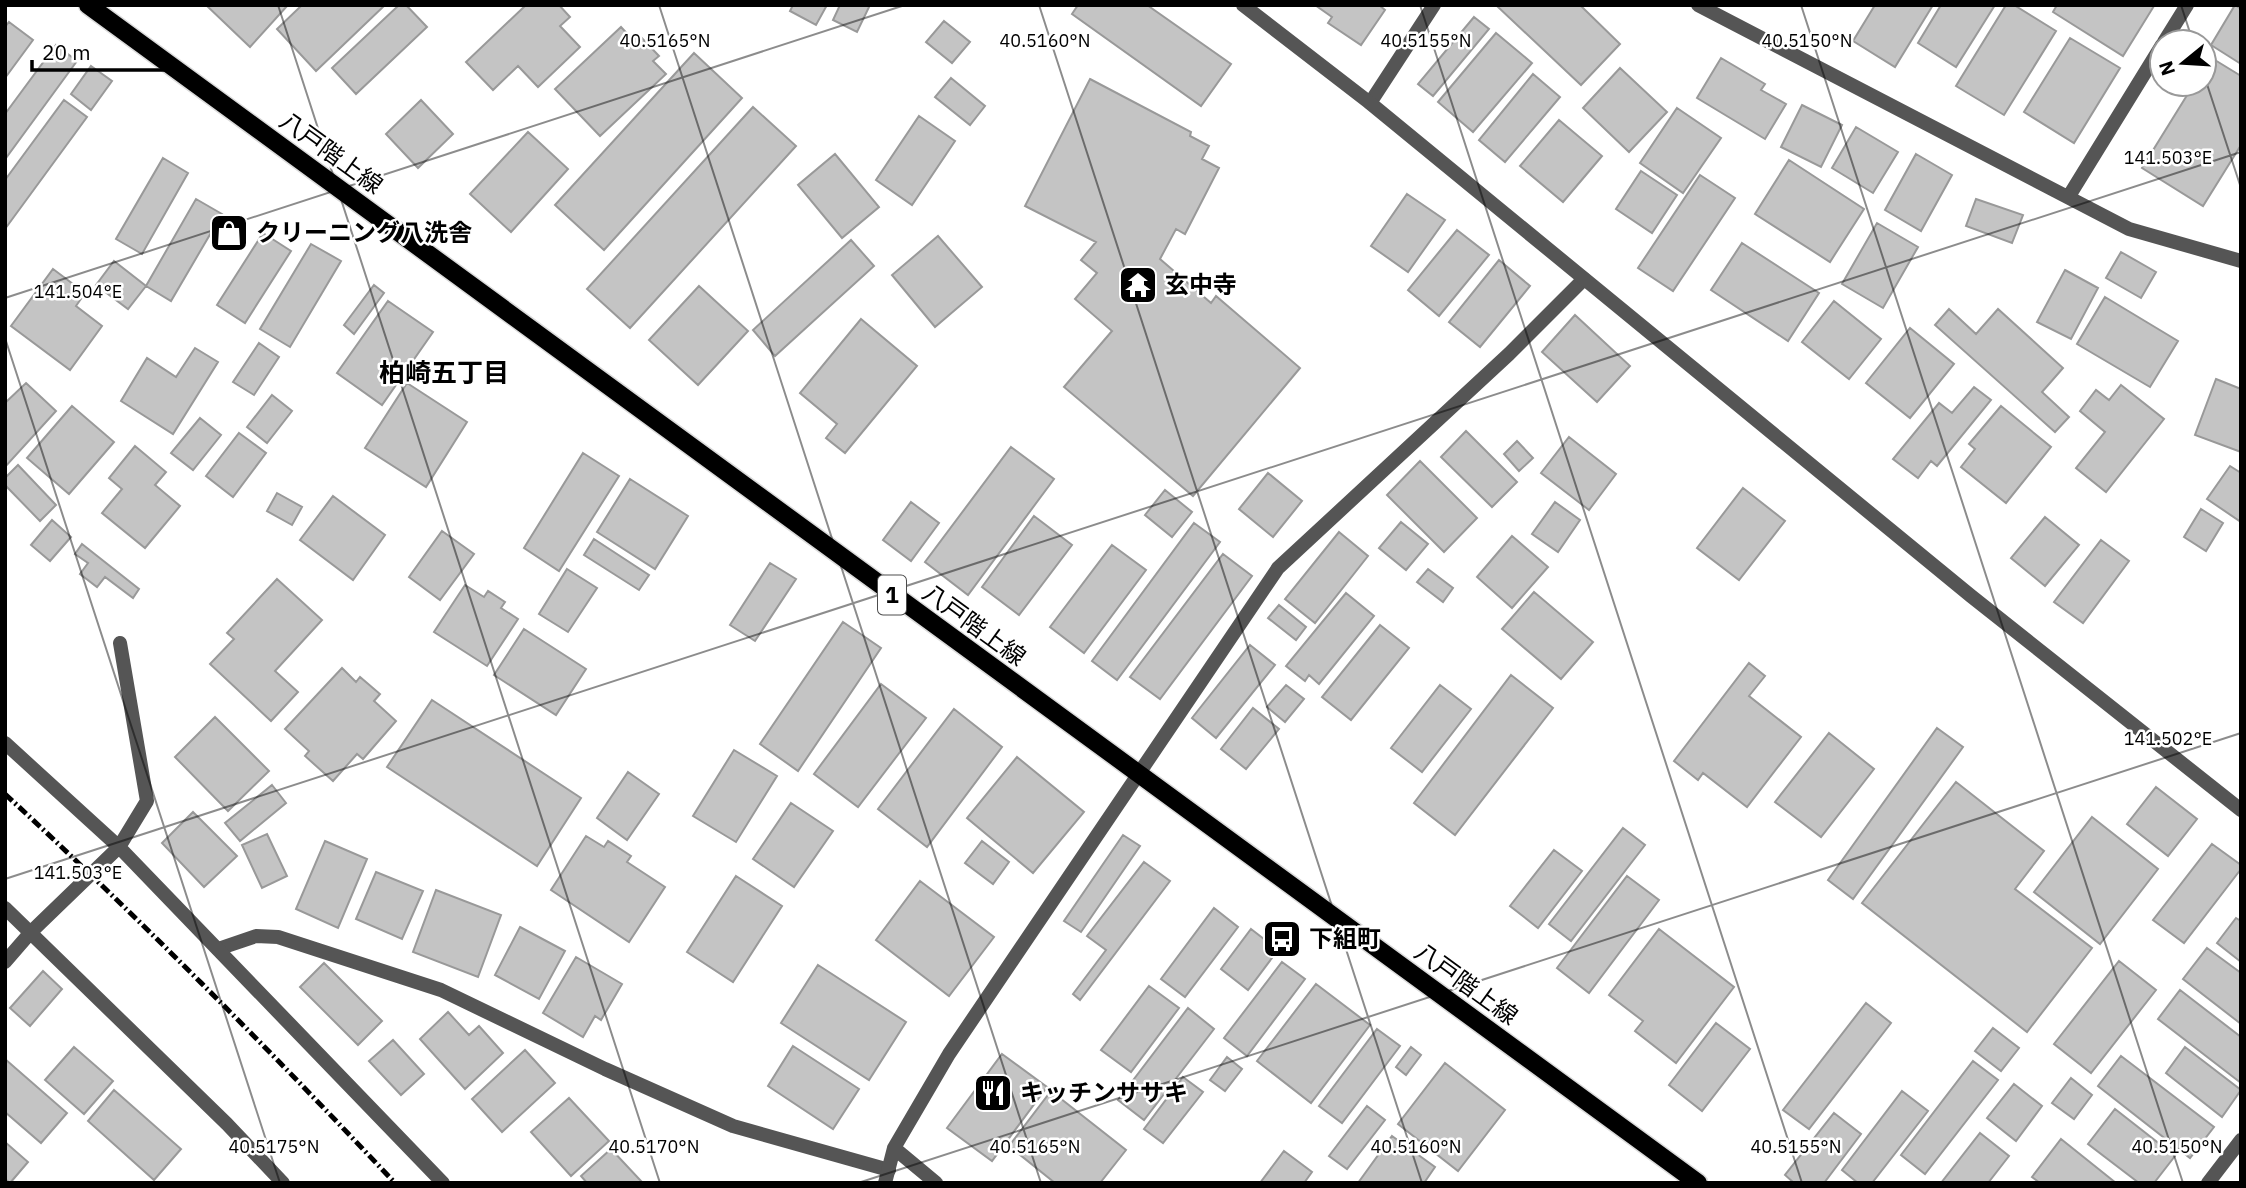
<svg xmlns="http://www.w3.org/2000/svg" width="2246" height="1188" viewBox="0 0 2246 1188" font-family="'IBM Plex Sans','Noto Sans JP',sans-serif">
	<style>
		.building { fill: #c4c4c4; stroke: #999; stroke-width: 2 }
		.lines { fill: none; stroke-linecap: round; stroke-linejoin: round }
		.primary-casing { stroke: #dbdbdb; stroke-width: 21 }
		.service { stroke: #555; stroke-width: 14 }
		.minor { stroke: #555; stroke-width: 14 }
		.tertiary { stroke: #555; stroke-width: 14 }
		.primary { stroke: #000; stroke-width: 18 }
		.rail { stroke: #000; stroke-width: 5; stroke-dasharray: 10 3.5 2 3.5; stroke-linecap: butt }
		.ticks { fill: none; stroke: #000; stroke-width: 2; stroke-opacity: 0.45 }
		.labels { text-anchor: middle; stroke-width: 5; stroke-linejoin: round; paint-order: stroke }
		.shield { fill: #fff; stroke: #4c4c4c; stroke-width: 2 }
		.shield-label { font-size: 23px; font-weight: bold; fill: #000 }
		.street-label { font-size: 24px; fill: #000; stroke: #fff }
		.poi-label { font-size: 24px; font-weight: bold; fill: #000; stroke: #fff; text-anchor: start }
		.neighbourhood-label { font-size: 26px; font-weight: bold; fill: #000; stroke: #fff }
		.ticks-label { font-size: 18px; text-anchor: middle; fill: #000; stroke: #fff; stroke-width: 5; stroke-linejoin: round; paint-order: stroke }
	</style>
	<rect width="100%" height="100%" fill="#fff"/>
	<!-- building -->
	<path class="building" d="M206 5H288L250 47Z
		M302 5H385L316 71 277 29Z
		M399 5H406L427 27 356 94 332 68Z
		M526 5H559L570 17 560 26 580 47 538 87 518 66 493 90 466 62Z
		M793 5H827L816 25 790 11Z
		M840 5H870L857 32 833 20Z
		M1078 5H1147L1231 64 1201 106 1072 14Z
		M1315 5H1379L1385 10 1361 45 1328 23 1332 17Z
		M1500 5H1580L1620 44 1581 85 1498 7Z
		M1875 5H1933L1895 67 1853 41Z
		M1941 5H1995L1956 67 1918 43Z
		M2006 5H2014L2056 31 2004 115 1956 86Z
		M2057 5H2153L2154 6 2123 56 2053 12Z
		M2235 5 2241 9V64L2211 45Z
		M1474 17 1489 29 1433 96 1418 84Z
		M944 21 970 42 952 63 926 42Z
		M9 22 33 40 5 78V27Z
		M621 27 633 40 639 35 659 56 653 61 666 74 600 136 555 89Z
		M1496 33 1532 63 1473 132 1438 102Z
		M2070 38 2120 68 2074 143 2024 112Z
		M56 45 77 61 6 158 5 114Z
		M694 53 742 98 604 250 555 205Z
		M2210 57 2241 76V145L2203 206 2142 168 2194 84H2204V67Z
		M1721 58 1765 84 1761 90 1786 104 1765 139 1697 98Z
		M91 66 112 81 91 110 71 94Z
		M1620 68 1667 112 1629 152 1583 108Z
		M1533 74 1560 97 1505 162 1479 140Z
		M951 78 985 106 970 125 935 97Z
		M1090 79 1191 132 1190 136 1209 146 1202 159 1219 168 1185 234 1176 229 1160 259 1211 303 1216 296 1300 368 1193 496 1064 387 1112 331 1075 299 1097 273 1081 260 1096 242 1025 206Z
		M64 100 87 117 5 229V180Z
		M421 100 453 134 418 168 386 134Z
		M1802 105 1842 125 1821 167 1781 147Z
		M753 107 796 146 630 328 587 289Z
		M1677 108 1721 138 1683 193 1640 163Z
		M919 116 955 141 912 205 876 180Z
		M1559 120 1602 156 1563 202 1520 166Z
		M1856 127 1898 152 1873 193 1832 168Z
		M528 132 568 169 511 232 470 194Z
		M835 154 879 207 842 238 798 185Z
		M1916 154 1952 175 1921 231 1885 210Z
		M163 158 188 173 142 254 116 239Z
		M1789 160 1864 209 1830 262 1755 214Z
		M1641 171 1677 195 1652 233 1616 209Z
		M1700 175 1735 198 1673 291 1638 268Z
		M1407 194 1445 220 1408 272 1371 246Z
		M196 199 222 214 171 301 146 286Z
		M1976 199 2023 215 2012 243 1966 226Z
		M1877 223 1918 247 1883 308 1842 284Z
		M1457 230 1489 255 1439 316 1408 290Z
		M263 233 291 251 245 323 217 305Z
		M938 236 982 287 935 327 892 275Z
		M851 240 874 266 775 356 753 330Z
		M1742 243 1819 293 1788 341 1711 290Z
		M311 244 341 261 290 347 260 329Z
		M2121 252 2156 272 2141 298 2106 278Z
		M1499 260 1530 286 1480 347 1449 322Z
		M114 261 146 286 128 309 96 285Z
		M53 269 85 293 76 306 102 326 70 370 11 326Z
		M2065 270 2098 288 2071 339 2037 322Z
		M374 285 384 293 354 334 344 325Z
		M699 286 748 331 698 385 649 340Z
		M2105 297 2178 341 2150 387 2077 344Z
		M388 301 433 332 382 405 337 373Z
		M1834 301 1881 339 1849 379 1802 342Z
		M1949 309 1976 334 1998 309 2063 368 2042 392 2069 417 2055 432 1935 325Z
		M1575 315 1630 366 1597 402 1542 352Z
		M861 319 917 366 845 453 826 438 837 424 800 393Z
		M1910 328 1954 364 1910 418 1866 383Z
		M259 343 279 357 254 395 233 382Z
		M195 348 218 362 173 434 121 401 147 358 176 377Z
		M2216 379 2241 389V452L2195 435Z
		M26 383 56 411 5 467V403Z
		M407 383 467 422 426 487 365 448Z
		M2121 385 2164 419 2106 492 2076 468 2105 432 2080 411 2096 390 2109 400Z
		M1974 387 1991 400 1937 466 1931 461 1918 478 1893 459 1939 403 1952 413Z
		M272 395 292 411 267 443 247 427Z
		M72 406 114 442 69 494 27 458Z
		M2001 406 2051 447 2006 503 1961 467 1975 449 1969 444Z
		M200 418 221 435 193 470 171 453Z
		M1466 431 1517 482 1492 507 1441 457Z
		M239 433 266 453 233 497 206 476Z
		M1569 437 1616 474 1589 510 1541 473Z
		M1517 441 1533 458 1519 471 1504 454Z
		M135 446 166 472 155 485 180 506 145 548 102 513 122 489 109 478Z
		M1011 447 1054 479 968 595 925 562Z
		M583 453 619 476 559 571 524 548Z
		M1420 461 1477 518 1444 552 1387 495Z
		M18 465 56 505 40 521 5 485V478Z
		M2230 466 2241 473V522L2207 499Z
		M1268 473 1302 501 1273 537 1239 509Z
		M630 479 688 516 655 569 597 532Z
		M1743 488 1785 521 1739 580 1697 548Z
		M1165 490 1192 512 1172 537 1145 515Z
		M277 493 302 507 292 525 267 511Z
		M333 496 385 535 353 580 300 540Z
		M911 502 939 523 911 561 883 540Z
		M1555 502 1580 520 1558 552 1532 534Z
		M2201 509 2223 523 2206 551 2184 537Z
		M1034 516 1072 545 1019 615 982 587Z
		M2045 517 2079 545 2045 586 2011 558Z
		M52 520 71 537 50 561 31 545Z
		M1401 522 1428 544 1406 570 1379 548Z
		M1194 523 1220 542 1117 680 1092 661Z
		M442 531 474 554 440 600 409 577Z
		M1339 532 1368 556 1315 623 1285 599Z
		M1512 536 1548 567 1512 608 1477 577Z
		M594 539 649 575 639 590 584 555Z
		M2101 540 2129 561 2083 623 2054 602Z
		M82 544 139 589 133 598 105 577 97 587 80 574 88 563 75 554Z
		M1112 545 1146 570 1084 653 1050 627Z
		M1223 554 1252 576 1160 699 1130 677Z
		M770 563 796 579 755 641 730 625Z
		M567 569 597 588 568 632 539 614Z
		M1428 569 1453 588 1443 602 1417 582Z
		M277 579 322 620 275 671 298 692 271 721 210 664 234 639 227 633Z
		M465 585 484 597 488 591 505 602 501 608 518 619 487 666 434 632Z
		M1534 592 1593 642 1561 679 1502 629Z
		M1346 593 1374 616 1319 684 1309 675 1305 681 1286 666Z
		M1279 605 1306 627 1296 640 1268 618Z
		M843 622 881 648 798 771 760 744Z
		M1380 625 1409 648 1351 720 1322 697Z
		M524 629 586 669 556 715 494 675Z
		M1250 645 1275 665 1216 738 1192 718Z
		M1749 663 1765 676 1749 696 1801 737 1747 807 1703 773 1698 780 1674 761Z
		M342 668 356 682 360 677 380 694 374 701 396 721 363 759 357 754 333 781 305 756 309 751 285 729Z
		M1511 675 1553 708 1455 835 1414 803Z
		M881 684 926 718 858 807 814 774Z
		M1286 685 1304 699 1285 722 1267 707Z
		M1440 685 1471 709 1422 772 1391 748Z
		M432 700 581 798 537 866 387 767Z
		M1253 708 1279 729 1246 769 1221 749Z
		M954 709 1002 747 927 847 878 809Z
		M215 717 269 771 228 811 175 757Z
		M1937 728 1963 747 1853 899 1828 880Z
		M1829 733 1874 769 1821 837 1775 802Z
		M734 750 777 776 736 842 693 816Z
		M1017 757 1084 812 1033 873 967 818Z
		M628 772 659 794 627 840 597 818Z
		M1956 782 2044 851 2015 889 2092 948 2027 1032 1862 903Z
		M272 785 286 803 240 841 225 823Z
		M2156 787 2197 819 2168 856 2127 824Z
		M791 803 833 831 794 887 753 859Z
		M193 812 237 856 204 887 162 843Z
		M2092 817 2158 869 2100 944 2034 892Z
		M1623 828 1645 845 1571 941 1549 924Z
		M267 834 287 876 262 888 242 845Z
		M1123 835 1140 846 1081 932 1064 921Z
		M586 836 604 847 608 841 631 856 627 862 665 887 629 942 551 890Z
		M325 841 367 859 338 928 296 909Z
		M982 841 1009 862 993 884 965 863Z
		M2212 844 2241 865V869L2184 943 2153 920Z
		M1554 850 1582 871 1538 928 1510 906Z
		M1144 862 1170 881 1080 1000 1073 994 1106 950 1087 936Z
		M376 872 423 891 402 939 356 919Z
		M736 876 782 906 733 982 687 952Z
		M1627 876 1659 900 1589 993 1557 968Z
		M920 881 994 937 949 996 876 940Z
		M436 890 501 915 478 977 413 952Z
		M1214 908 1238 927 1185 997 1161 979Z
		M2236 918 2241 921V962L2217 943Z
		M520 927 565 951 539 999 495 975Z
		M1251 929 1278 950 1248 990 1221 969Z
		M1659 929 1734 987 1676 1063 1635 1031 1643 1021 1609 995Z
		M2207 948 2241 973V1024L2183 979Z
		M576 957 622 984 601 1020 595 1016 583 1037 543 1013Z
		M2119 961 2156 990 2091 1073 2054 1044Z
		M1282 962 1305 979 1247 1056 1224 1038Z
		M324 963 382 1021 358 1045 300 987Z
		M818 965 906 1022 869 1080 781 1023Z
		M43 971 62 989 30 1026 10 1008Z
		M1316 984 1370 1025 1311 1103 1257 1061Z
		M1149 986 1179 1008 1131 1072 1101 1050Z
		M2180 990 2241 1037V1083L2158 1019Z
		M1866 1003 1891 1023 1809 1129 1783 1110Z
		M1188 1008 1214 1029 1144 1120 1118 1100Z
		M448 1012 469 1035 479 1026 503 1053 465 1089 420 1039Z
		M1716 1023 1750 1049 1702 1111 1669 1085Z
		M1993 1028 2019 1048 2001 1071 1975 1051Z
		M1377 1029 1400 1046 1342 1123 1319 1106Z
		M393 1040 424 1074 401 1095 369 1061Z
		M793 1046 859 1089 833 1129 768 1086Z
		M74 1047 113 1081 84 1114 45 1080Z
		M1411 1047 1421 1055 1406 1075 1396 1067Z
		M2185 1047 2241 1090 2222 1117 2166 1073Z
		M525 1050 555 1083 502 1132 472 1099Z
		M1002 1054 1047 1087 992 1161 947 1128Z
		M2121 1056 2214 1127 2190 1158 2098 1086Z
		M1227 1057 1242 1069 1225 1091 1210 1080Z
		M5 1059 67 1113 41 1143 5 1112Z
		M1973 1061 1998 1080 1925 1174 1901 1155Z
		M1445 1063 1505 1110 1458 1171 1398 1124Z
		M1183 1077 1203 1092 1163 1143 1144 1129Z
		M2071 1078 2092 1095 2074 1119 2052 1103Z
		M2014 1084 2042 1106 2016 1141 1987 1118Z
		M114 1090 181 1149 154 1180 88 1121Z
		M1051 1091 1126 1150 1100 1183H1055L1009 1146Z
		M1902 1091 1928 1111 1872 1183H1858L1842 1170Z
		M569 1098 609 1141 571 1176 531 1132Z
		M1367 1106 1385 1120 1347 1169 1329 1156Z
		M2115 1109 2175 1156 2154 1183H2139L2088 1144Z
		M1834 1113 1861 1134 1824 1183H1794L1785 1175Z
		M1980 1133 2009 1156 1988 1183H1941Z
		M1392 1136 1435 1167 1424 1183H1358Z
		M2061 1139 2116 1183H2040L2032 1177Z
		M5 1142 28 1162 10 1183 5 1179Z
		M611 1149 641 1181 639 1183H587L581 1176Z
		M1284 1151 1312 1172 1304 1183H1260Z"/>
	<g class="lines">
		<defs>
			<path id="primary" d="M88 5 1698 1183"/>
		</defs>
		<!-- primary casing -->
		<use href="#primary" class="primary-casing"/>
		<!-- service -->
		<path class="service" d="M218 949 256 936 278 937 441 990 605 1069 733 1126 889 1170"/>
		<!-- minor -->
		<path class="minor" d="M1698 5 2129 229 2241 261
			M2164 42 2187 5
			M1370 103 1434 5
			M2069 196 2162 45
			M5 743 119 847 443 1183
			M5 908 227 1124 283 1183
			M5 962 31 932 119 847 147 801 120 643
			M894 1148 936 1183
			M885 1183 894 1148 949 1054 1278 568 1509 354 1584 279
			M2208 1183 2241 1140"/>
		<!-- tertiary -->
		<path class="tertiary" d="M1243 5 1370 103 1971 596 2241 810"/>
		<!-- primary -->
		<use href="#primary" class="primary"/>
		<!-- rail -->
		<path class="rail" d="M5 794C140 919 269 1049 395 1183"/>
	</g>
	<!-- ticks -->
	<path class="ticks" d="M278 5 660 1183M659 5 1041 1183M1039 5 1422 1183M1420 5 1802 1183M1801 5 2183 1183M2181 5 2193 42M2204 75 2241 188M5 298 905 5M5 338 280 1183M5 879 2241 152M858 1183 2241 733"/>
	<!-- icons -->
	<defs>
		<symbol id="shop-square" viewBox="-11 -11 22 22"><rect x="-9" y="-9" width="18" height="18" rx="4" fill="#000" stroke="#fff"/><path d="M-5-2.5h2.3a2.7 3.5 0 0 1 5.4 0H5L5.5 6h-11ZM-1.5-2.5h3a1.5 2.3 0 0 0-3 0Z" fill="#fff"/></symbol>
		<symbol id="temple-square" viewBox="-11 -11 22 22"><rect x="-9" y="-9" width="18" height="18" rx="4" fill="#000" stroke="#fff"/><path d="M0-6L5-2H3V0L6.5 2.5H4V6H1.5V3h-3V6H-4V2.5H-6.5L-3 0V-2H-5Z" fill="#fff"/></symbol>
		<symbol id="bus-square" viewBox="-11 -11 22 22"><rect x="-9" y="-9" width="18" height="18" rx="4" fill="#000" stroke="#fff"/><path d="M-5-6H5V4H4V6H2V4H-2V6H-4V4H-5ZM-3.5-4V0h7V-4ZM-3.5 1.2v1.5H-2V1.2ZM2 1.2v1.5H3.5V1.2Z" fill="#fff"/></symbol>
		<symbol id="restaurant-square" viewBox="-11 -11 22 22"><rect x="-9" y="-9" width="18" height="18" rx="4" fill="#000" stroke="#fff"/><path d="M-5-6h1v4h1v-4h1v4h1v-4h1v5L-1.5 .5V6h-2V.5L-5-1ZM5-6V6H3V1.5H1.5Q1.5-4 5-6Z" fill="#fff"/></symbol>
	</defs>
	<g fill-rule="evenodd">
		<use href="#shop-square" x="207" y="211" width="44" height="44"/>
		<use href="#temple-square" x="1116" y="263" width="44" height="44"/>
		<use href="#bus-square" x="1260" y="917" width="44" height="44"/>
		<use href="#restaurant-square" x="971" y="1071" width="44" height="44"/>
	</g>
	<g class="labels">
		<!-- shield labels -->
		<rect class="shield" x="878" y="575.5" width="28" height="39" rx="5"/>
		<g class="shield-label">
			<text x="892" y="603">1</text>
		</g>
		<!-- street labels -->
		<g class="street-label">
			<text transform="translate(331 153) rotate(36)" y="8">八戸階上線</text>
			<text transform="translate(974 625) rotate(36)" y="8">八戸階上線</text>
			<text transform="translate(1466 984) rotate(36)" y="8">八戸階上線</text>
		</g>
		<!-- poi labels -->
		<g class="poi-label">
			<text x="256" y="241">クリーニング八洗舎</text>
			<text x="1165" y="293">玄中寺</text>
			<text x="1309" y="947">下組町</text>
			<text x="1020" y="1101">キッチンササキ</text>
		</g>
		<!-- neighbourhood labels -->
		<g class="neighbourhood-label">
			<text x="444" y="382">柏崎五丁目</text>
		</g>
	</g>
	<g class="ticks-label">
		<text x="1807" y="47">40.5150°N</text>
		<text x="665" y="47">40.5165°N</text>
		<text x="1045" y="47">40.5160°N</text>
		<text x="1426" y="47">40.5155°N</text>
		<text x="2168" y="164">141.503°E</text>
		<text x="78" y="298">141.504°E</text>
		<text x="2168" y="745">141.502°E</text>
		<text x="78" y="879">141.503°E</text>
		<text x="274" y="1153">40.5175°N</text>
		<text x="654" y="1153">40.5170°N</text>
		<text x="1035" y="1153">40.5165°N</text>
		<text x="1416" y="1153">40.5160°N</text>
		<text x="1796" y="1153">40.5155°N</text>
		<text x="2177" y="1153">40.5150°N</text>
	</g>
	<!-- border -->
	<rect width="2246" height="1188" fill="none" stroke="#000000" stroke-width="14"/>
	<!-- north arrow -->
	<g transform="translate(2183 63) rotate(252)"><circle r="33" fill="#ffffff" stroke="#999999" stroke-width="2"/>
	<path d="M0-5L12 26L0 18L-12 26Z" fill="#000000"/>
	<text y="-10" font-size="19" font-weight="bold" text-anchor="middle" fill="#000000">N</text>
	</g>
	<!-- scale -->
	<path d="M32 60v10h131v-10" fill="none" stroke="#000000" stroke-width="3.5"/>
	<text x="42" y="60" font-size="21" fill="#000000" stroke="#ffffff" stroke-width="5" paint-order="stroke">20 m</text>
</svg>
